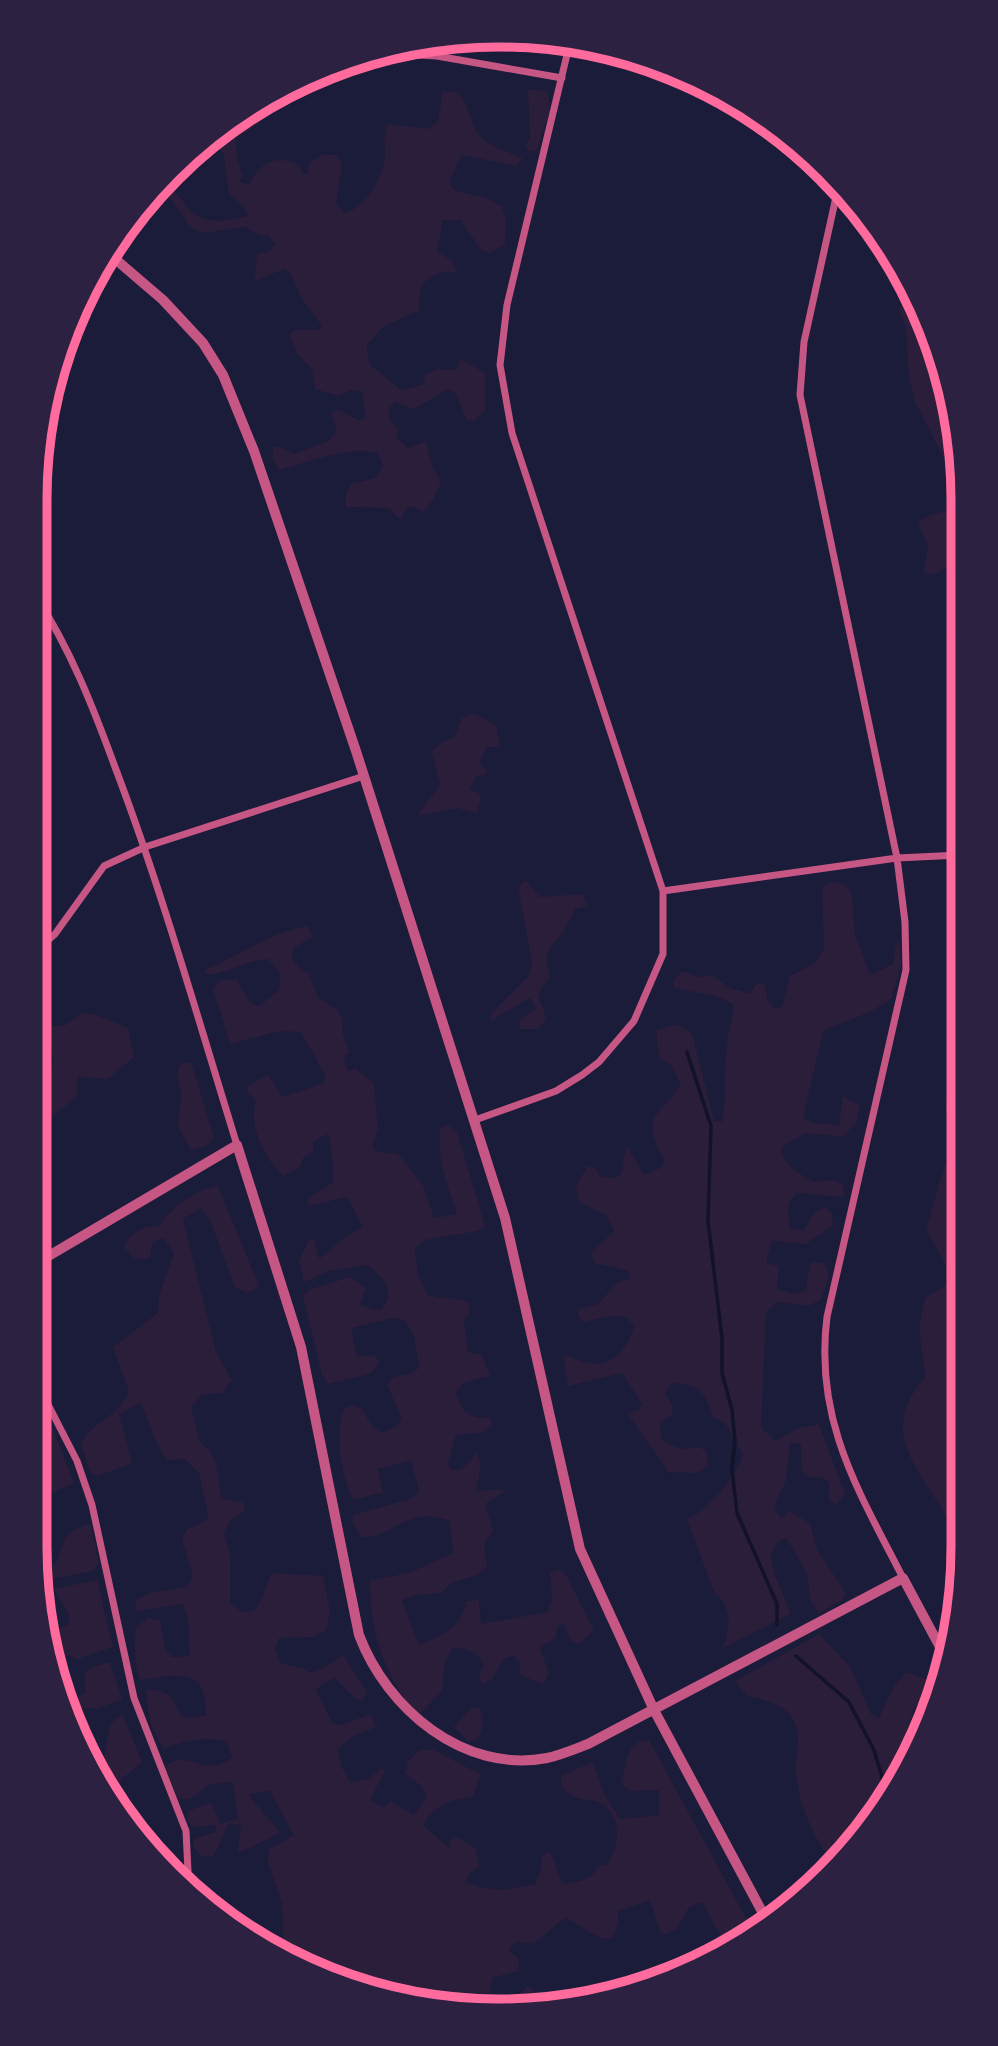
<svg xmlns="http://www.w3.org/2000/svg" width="998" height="2046" viewBox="0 0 998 2046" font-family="'Fira Sans Condensed',sans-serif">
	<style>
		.green { fill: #2a1e3b }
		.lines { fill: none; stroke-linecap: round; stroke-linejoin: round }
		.stream { stroke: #12122b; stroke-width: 3.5 }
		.minor { stroke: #c65784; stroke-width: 7 }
		.tertiary { stroke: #c65784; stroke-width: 10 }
		.rim { fill: none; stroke: #ff6b9d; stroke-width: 9 }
	</style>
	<rect width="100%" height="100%" fill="#1b1b3a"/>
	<!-- green -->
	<path class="green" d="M528 89 548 92 550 110 537 150 531 152 525 148 530 136Z
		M455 91C472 104 468 125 483 139 495 150 510 151 523 159L516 166 462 155 449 181 454 190 489 199 502 207 506 221 505 245 490 253 480 249 461 220H443L437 251 452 261 458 273C431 269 416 282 420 310L384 326 367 345 369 364 401 390 425 384 424 376 437 369 456 370 461 359 485 373V411L474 421 467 420 456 394 448 389 414 409 395 402 389 408 390 421 399 430 396 436 407 448 426 442 432 465 441 483 433 500 423 512 415 507 408 508 400 519 389 508 346 507V494L351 484 375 478 383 466 378 453C345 446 310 462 279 470L273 459V447H280L294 454 329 441 337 430 331 413 339 410 358 420 365 419 363 392 351 390 339 396 315 389 313 370 297 354 289 334 295 330H318L322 326 300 296 292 275 284 269 255 281 257 254 268 252 275 245 268 235 261 236 245 227 203 233 192 228 163 189 165 187C180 193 182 202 193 212 208 226 230 220 248 216L244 207 229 194 224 156 214 135 248 110 255 126 236 139 237 158 243 177 239 182 249 184C261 162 276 154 299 165L303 175 308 173 309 164 321 155H336L342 164 336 204 344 213C364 209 380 182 384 163 387 148 381 140 388 124L428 129 438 121 443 92Z
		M910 290 928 322 959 438V565L945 568 934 575 924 572 928 546 918 522C930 512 944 514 957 505L947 464 915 402 909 378 906 328 899 309Z
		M960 620V694L956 690 946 637 952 624Z
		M474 713 496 726 500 747H486L480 763 488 773 475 778 470 790 479 793 481 800 476 813 457 808 418 816C423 803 433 797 440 785L432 752 441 743 455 737 461 719Z
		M526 880 540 897 583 894 587 906 575 909C572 915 569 923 565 929 550 952 542 945 550 978L542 986 538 998 544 1009 546 1020 537 1029H520L519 1021 536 1008 530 998 491 1021V1014L528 977 532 962 518 887Z
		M832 882 845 884 852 893 855 935 870 975 893 964 896 943H900L901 967 891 999 872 1011 823 1031 803 1118 814 1123 839 1125 843 1096 860 1106 856 1123 842 1137 805 1133 781 1148C782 1165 801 1174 814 1182L832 1180 843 1184 845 1197 796 1193 788 1205 789 1228 803 1231 815 1213 825 1207 832 1213 833 1225 806 1244 772 1241 766 1263 779 1266 777 1289 793 1294 805 1291 811 1262 824 1263 829 1275 821 1300 808 1306 778 1302 766 1312 761 1427 775 1441 799 1428 819 1424 845 1494 836 1505 829 1500V1483L823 1477H809L802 1470 801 1444 790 1443 786 1480 774 1507 781 1519 789 1511 810 1523 817 1550 846 1593 843 1600 819 1613 811 1601 806 1571 786 1538 778 1542 770 1555 774 1573 791 1614 723 1648C730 1627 733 1607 714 1592L687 1519C708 1511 736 1476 743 1455L725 1423 712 1416C707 1392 696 1384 672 1383L665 1393 673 1406 671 1416 660 1423 661 1438C673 1450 685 1450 700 1447L707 1452 708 1466 697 1473 669 1472 627 1413 639 1410 642 1404 622 1373 568 1386 563 1355C573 1357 585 1364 596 1364 617 1363 628 1345 634 1327L627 1317 610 1316 583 1322 578 1315 579 1309 598 1304 618 1282 630 1279 629 1271 595 1263 591 1253 614 1231 606 1215 579 1202 576 1185 588 1166 595 1168 600 1176C631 1185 619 1163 627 1146L644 1175 662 1167 665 1161C639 1116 656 1120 681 1085L671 1065 659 1058 656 1030 678 1024 692 1034 714 1121 722 1122C728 1094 723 1065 728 1037 730 1024 735 1017 733 1004L716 996 674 988 673 981 682 971 698 977 712 975 730 988 751 994 754 986 764 982 768 1002 774 1008 782 1007 790 976 815 963 824 949 822 887Z
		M308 926 312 937 294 948 292 959 302 971 309 973 318 998 337 1009 343 1019 342 1031 349 1052 344 1057 347 1071 356 1069 374 1083 378 1129 372 1145 375 1151 398 1154 423 1185 434 1218 457 1214C448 1185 435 1157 441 1127L448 1125 457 1132 485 1226 478 1231 425 1240 415 1248 418 1275 427 1294C442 1300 454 1297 469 1302L470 1312 464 1320 468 1352 482 1355 490 1376 463 1383 456 1392C461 1410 470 1421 490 1417L492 1426 484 1432 456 1435 448 1464 452 1470H461L477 1453 481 1466 476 1492 497 1489 505 1491 485 1504 493 1531 484 1543 487 1567 478 1575 453 1582 441 1593 415 1595 402 1600 419 1645C442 1635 461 1628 466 1602L479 1599 481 1624 548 1612 552 1598 550 1573 559 1569 567 1577 594 1630 580 1643 571 1642 564 1624 557 1626 556 1637 540 1648 549 1673 543 1684 519 1675 520 1664 514 1656 505 1658 491 1680 482 1684 479 1676 484 1664C476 1652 468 1647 453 1648L445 1661 442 1691 421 1713C411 1710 404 1699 399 1690 378 1655 370 1622 370 1581L411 1572 453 1553 450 1521C406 1505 396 1536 362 1538L353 1524V1515L410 1499 419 1491 411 1460 378 1469 383 1492 353 1500C341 1476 335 1436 343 1410L352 1405 361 1408 372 1426 381 1433 395 1427 402 1419 387 1385 393 1377 410 1374 419 1368 414 1335 405 1321 394 1318 351 1328 357 1356 374 1355 380 1362 370 1374 328 1384 322 1375 303 1296 311 1289 350 1277 366 1288 360 1305 380 1311C398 1294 383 1277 368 1265L329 1271 304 1282 299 1261 309 1240 314 1238 319 1259 349 1234 363 1227 347 1197 309 1206 307 1202C313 1191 325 1190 334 1181 331 1164 334 1150 328 1134L313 1141V1151L303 1158 301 1166 284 1176C265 1161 248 1125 256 1101L248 1093V1086L268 1075 283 1097 322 1084 326 1077 301 1032 279 1031 230 1044 213 988 222 980 236 979 249 1001 258 1007 279 990 281 974 268 959C247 960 229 973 208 975L204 970C239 956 270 932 308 926Z
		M83 1013 97 1015 128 1028 134 1057 108 1079 78 1077 77 1097 35 1129V1073L40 1075 54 1064 46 1026H64Z
		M961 1054 963 1522 949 1521C920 1468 876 1434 925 1377L919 1327 925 1298 946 1285V1265L926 1230 944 1167 958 1150 946 1113 948 1062Z
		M187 1062 192 1064 214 1138 206 1146 191 1150 178 1127 181 1095 177 1072 181 1064Z
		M218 1186 259 1286 248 1293 235 1287 210 1220 201 1208 183 1219 216 1352 232 1380 222 1393 202 1395 191 1407 200 1442 211 1452 217 1467 221 1498 244 1503 245 1511 231 1520 224 1533 230 1555V1604L243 1612 254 1611C265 1598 264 1586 272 1573L323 1576 330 1610 327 1629 313 1637 279 1638 275 1649 280 1663 303 1668 310 1673 327 1666 343 1655 367 1692 362 1701 355 1698 334 1677 316 1689 332 1723 341 1725 371 1714 376 1727 353 1736 338 1749 341 1766 351 1783 368 1779 382 1768 385 1771 370 1800 384 1808 390 1801 414 1815 427 1796 421 1786 405 1773 408 1762 419 1750H433L480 1774 473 1797C448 1800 437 1804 423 1825L449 1848 451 1840 457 1837 476 1849 479 1867 468 1875 466 1882C492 1894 508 1889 535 1884L541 1870 542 1857 549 1851C557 1861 555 1876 565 1884 580 1881 591 1881 598 1866L608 1864C619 1846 623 1818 602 1804 593 1798 583 1801 575 1797 570 1795 565 1790 562 1787L561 1776 593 1762 603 1792 620 1819 659 1815V1790L629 1791 621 1783C628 1763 625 1741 649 1740L752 1929 727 1947 702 1902 689 1907 677 1929 666 1934 661 1933 650 1900 618 1911V1924L612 1939C593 1939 583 1925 565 1918L533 1944 516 1942 508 1951 518 1957 519 1971 492 1978 490 1992 477 1997 463 1991 441 2003 408 2002 284 1955 282 1903 268 1862 269 1849 294 1835 269 1790 248 1795 280 1832 251 1848 237 1852 242 1826 229 1823 214 1856H201L194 1848V1839L216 1832V1825L192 1827 187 1819 188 1811 211 1803 221 1824 238 1818 233 1782 209 1784 189 1800 178 1798 165 1767C189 1746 205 1781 232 1757L227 1742C204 1736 184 1741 163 1749L150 1723 146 1690C169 1690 173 1696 181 1716L189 1718 206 1715C207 1665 176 1675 140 1680 134 1663 134 1646 136 1627L148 1618 160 1621 165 1649 172 1657 190 1656 188 1619 183 1604 136 1611V1600L150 1593 186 1587 193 1576 182 1539 187 1530 209 1518 199 1473 185 1459 168 1460C156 1448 149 1420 141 1403L119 1414 132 1463 98 1476 90 1472 81 1444C92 1421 119 1417 129 1391L113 1347 158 1313 159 1296 174 1253 164 1238 153 1242 149 1259 134 1258 124 1247C130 1232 145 1225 160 1226 170 1207 197 1189 218 1186Z
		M35 1405 48 1416 74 1483 54 1492 42 1490C35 1473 30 1455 42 1440L35 1422Z
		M91 1524 99 1563 93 1571 48 1580 40 1577 39 1570 55 1564C67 1540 60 1531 91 1524Z
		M97 1580 113 1647 77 1659 69 1655 54 1660 49 1633 68 1625 70 1617 54 1589Z
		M819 1634 851 1668 871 1714 879 1718 894 1686 906 1672 936 1683C929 1700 918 1699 913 1712 903 1734 905 1758 898 1781 887 1812 857 1839 836 1864 813 1841 799 1804 796 1772 795 1762 798 1751 798 1740 799 1710 772 1700 747 1696L735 1681Z
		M110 1662 122 1699 97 1709 84 1708 69 1714 60 1697 58 1683 69 1700 85 1693 84 1675 91 1667Z
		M471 1708H479C485 1718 483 1728 478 1739L468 1742 454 1727Z
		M123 1715 142 1762 122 1779 112 1794 94 1760 104 1757C109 1740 104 1722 123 1715Z
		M616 1982 628 1986 560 2007 515 2006 518 1995 528 1986 545 2000C568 1989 595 1997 616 1982Z"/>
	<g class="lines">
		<!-- stream -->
		<path class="stream" d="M687 1052 711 1126 708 1221 722 1338V1373L732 1410 735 1441 732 1469 737 1513 777 1604V1625
			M796 1656 849 1702 874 1750 888 1798"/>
		<!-- minor -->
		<path class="minor" d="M380 53 437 56 562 78
			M838 188 804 342 800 395 897 858 905 922 906 970 827 1317C814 1420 858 1490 903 1578
			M35 595C70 648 93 707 115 767 162 891 198 1019 237 1145
			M663 891 897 858 960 855
			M35 951 55 934 104 866 145 847 364 776
			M475 1120 556 1091 582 1075 599 1062 634 1021 663 954V891L512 433 500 365 507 305 570 42
			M35 1379 77 1461 92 1505 134 1698 186 1831 189 1891"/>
		<!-- tertiary -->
		<path class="tertiary" d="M107 252 163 300 203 343 223 375 254 451 356 751 505 1218 580 1549 654 1710 766 1919
			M35 1264 237 1145 301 1347 359 1635C387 1709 464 1774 547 1758 561 1755 575 1749 588 1744L903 1578 947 1660"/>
	</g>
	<!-- crop -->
	<path d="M0 0H998V2046H0ZM499 47H499A452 452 0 0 1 951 499V1547A452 452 0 0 1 499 1999H499A452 452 0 0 1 47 1547V499A452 452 0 0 1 499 47Z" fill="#2d2142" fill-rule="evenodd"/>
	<path class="rim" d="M499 47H499A452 452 0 0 1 951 499V1547A452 452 0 0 1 499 1999H499A452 452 0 0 1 47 1547V499A452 452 0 0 1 499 47Z"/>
</svg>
